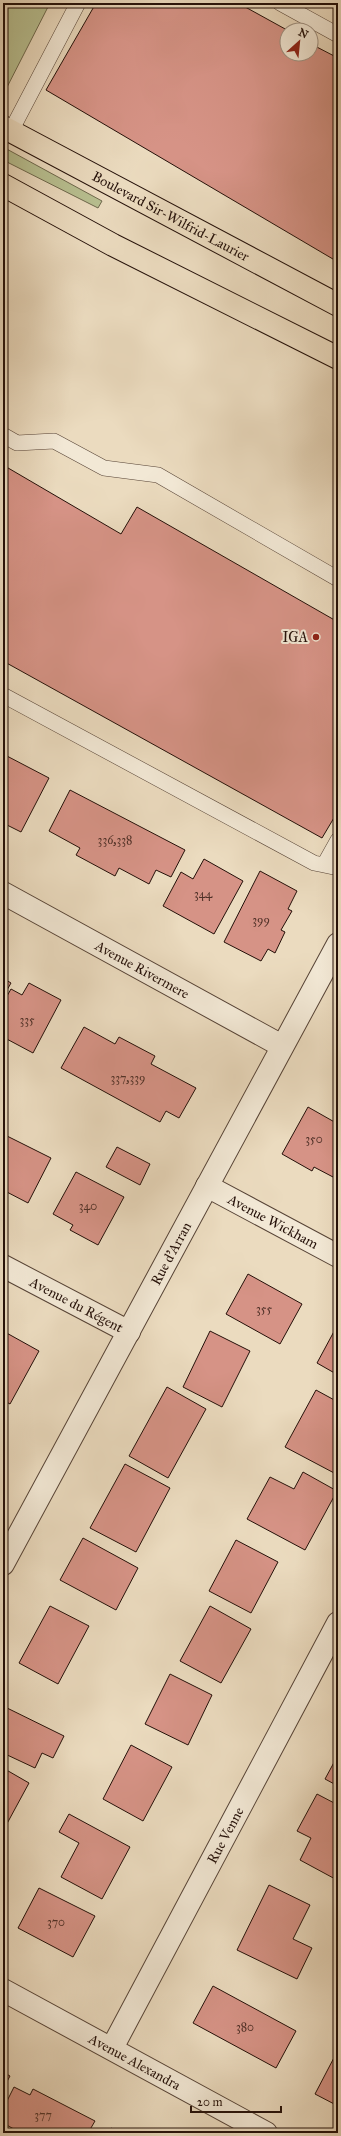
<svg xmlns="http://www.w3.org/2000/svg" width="341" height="2136" viewBox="0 0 341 2136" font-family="'IM FELL Great Primer',serif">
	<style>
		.green { fill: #b8c091; stroke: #6e684d }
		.building { fill: #d69386; stroke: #241009 }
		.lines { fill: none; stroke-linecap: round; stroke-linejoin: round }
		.lane-casing { stroke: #564336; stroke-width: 16 }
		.street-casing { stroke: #564336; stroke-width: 24 }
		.primary-casing { stroke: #241009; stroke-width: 24 }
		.lane { stroke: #f2e8d5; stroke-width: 15 }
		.street { stroke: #f2e8d5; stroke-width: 22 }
		.primary { stroke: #ebdbbf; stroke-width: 22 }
		.poi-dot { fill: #8f2418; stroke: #f2e8d5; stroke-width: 1.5 }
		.labels { text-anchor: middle; stroke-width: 4; stroke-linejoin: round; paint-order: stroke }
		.number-label { font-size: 12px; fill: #503128 }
		.street-label { font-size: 14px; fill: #241009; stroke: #f2e8d5 }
		.poi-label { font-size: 14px; fill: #241009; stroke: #f2e8d5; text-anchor: end }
	</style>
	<rect width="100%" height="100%" fill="#ebdbbf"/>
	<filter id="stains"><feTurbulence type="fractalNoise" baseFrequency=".005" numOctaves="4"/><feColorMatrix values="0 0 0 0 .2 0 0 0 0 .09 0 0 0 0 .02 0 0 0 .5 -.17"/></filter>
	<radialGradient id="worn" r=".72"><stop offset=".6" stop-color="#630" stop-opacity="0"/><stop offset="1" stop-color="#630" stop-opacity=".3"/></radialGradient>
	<!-- green -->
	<path class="green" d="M3 3H50L3 95Z
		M3 147 102 201 98 208 3 160Z"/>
	<!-- building -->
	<path class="building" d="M96 3H238L287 30V54H311V44L338 58V262L46 90Z
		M3 465 121 534 137 507 338 622V811L322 838 3 661Z
		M5 755 49 778 21 832 3 823V759Z
		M70 790 185 850 171 877 156 870 149 884 119 868 115 876 76 855 80 848 49 831Z
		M204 859 243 881 214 934 163 906 181 872 193 879Z
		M260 871 297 891 288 909 292 911 281 930 285 932 275 953 268 949 261 961 224 942Z
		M3 978 11 983 3 997Z
		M29 983 61 1000 33 1053 3 1037V1003L11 989 22 995Z
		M84 1027 115 1044 119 1037 155 1056 151 1064 196 1088 179 1118 166 1111 160 1122 61 1068Z
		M308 1107 338 1124V1168L333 1177 314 1167 312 1171 282 1154Z
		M3 1134 51 1158 28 1203 3 1190Z
		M117 1147 150 1164 140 1185 106 1167Z
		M76 1172 124 1197 98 1245 70 1230 73 1225 53 1214Z
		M248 1274 302 1304 280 1344 226 1314Z
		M338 1324V1375L317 1363Z
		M3 1331 39 1351 10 1404 3 1400Z
		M210 1331 250 1351 222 1407 183 1387Z
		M167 1387 206 1409 168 1478 129 1456Z
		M316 1390 338 1402V1470L336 1474 285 1447Z
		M125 1464 170 1488 136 1552 90 1528Z
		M303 1472 337 1491 305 1550 247 1519 270 1477 294 1489Z
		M83 1538 138 1568 116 1610 60 1580Z
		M236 1540 278 1562 251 1613 209 1591Z
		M50 1606 89 1626 58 1684 19 1663Z
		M210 1606 251 1629 221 1683 180 1661Z
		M170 1674 212 1695 188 1745 145 1724Z
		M3 1706 64 1736 53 1758 42 1753 35 1768 3 1753Z
		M131 1745 172 1767 143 1821 103 1799Z
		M338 1755V1786L325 1779Z
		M3 1768 29 1783 3 1831Z
		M317 1794 338 1805 337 1880 300 1860 311 1838 297 1831Z
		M69 1814 130 1847 102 1899 61 1877 79 1843 59 1832Z
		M269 1885 310 1905 293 1939 312 1948 297 1979 237 1950Z
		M39 1888 95 1916 73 1957 18 1928Z
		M213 1986 296 2031 276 2068 193 2023Z
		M338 2050V2106L315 2094Z
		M3 2072 10 2076 3 2089Z
		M14 2087 30 2095 33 2089 95 2121 88 2133H21L3 2123V2109Z
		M111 2128 120 2133H108Z"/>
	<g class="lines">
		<defs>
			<path id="lane" d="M280 3 338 35
				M11 131 78 3
				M3 435 17 443 54 441 104 468 158 475 338 579
				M3 695 314 863 324 865
				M338 840 324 865 338 868"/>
			<g id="street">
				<path id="s1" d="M3 893 282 1046"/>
				<path id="s2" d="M207 1186 338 1256"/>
				<path id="s3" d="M3 1266 129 1332"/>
				<path id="s4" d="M3 1564 338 944"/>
				<path id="s5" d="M3 1990 266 2133"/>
				<path id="s6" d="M112 2048 338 1623"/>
			</g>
			<g id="primary">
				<path id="s7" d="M3 127 338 305"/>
				<path d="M3 185 113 245 338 358"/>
			</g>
		</defs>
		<!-- lane casing -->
		<use href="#lane" class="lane-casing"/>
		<!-- street casing -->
		<use href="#street" class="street-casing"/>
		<!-- primary casing -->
		<use href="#primary" class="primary-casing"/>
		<!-- lane -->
		<use href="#lane" class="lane"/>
		<!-- street -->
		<use href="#street" class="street"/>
		<!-- primary -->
		<use href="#primary" class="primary"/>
	</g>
	<!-- markers -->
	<circle class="poi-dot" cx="316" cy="637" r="4"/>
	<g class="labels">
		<!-- number labels -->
		<g class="number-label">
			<text x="115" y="844">336,338</text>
			<text x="203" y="898">344</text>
			<text x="261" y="924">399</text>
			<text x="27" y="1024">335</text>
			<text x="128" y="1082">337,339</text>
			<text x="314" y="1143">350</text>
			<text x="88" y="1210">340</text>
			<text x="264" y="1313">355</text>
			<text x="56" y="1926">370</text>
			<text x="245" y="2031">380</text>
			<text x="43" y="2119">377</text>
		</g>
		<!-- street labels -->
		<g class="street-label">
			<text dy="5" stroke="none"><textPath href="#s7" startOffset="190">Boulevard Sir-Wilfrid-Laurier</textPath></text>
			<text dy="5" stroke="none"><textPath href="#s1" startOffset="159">Avenue Rivermere</textPath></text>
			<text dy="5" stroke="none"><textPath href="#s2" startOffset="75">Avenue Wickham</textPath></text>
			<text dy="5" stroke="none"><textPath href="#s4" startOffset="353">Rue d'Arran</textPath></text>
			<text dy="5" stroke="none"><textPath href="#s3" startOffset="83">Avenue du Régent</textPath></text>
			<text dy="5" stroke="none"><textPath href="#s6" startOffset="241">Rue Venne</textPath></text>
			<text dy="5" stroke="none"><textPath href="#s5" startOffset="150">Avenue Alexandra</textPath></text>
		</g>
		<!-- poi labels -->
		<g class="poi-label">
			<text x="308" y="642">IGA</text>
		</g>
	</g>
	<!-- margin -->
	<rect width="341" height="2136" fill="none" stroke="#ebdbbf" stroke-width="16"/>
	<rect x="4" y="4" width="333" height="2128" fill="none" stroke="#241009" stroke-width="2"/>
	<rect x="8" y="8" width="325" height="2120" fill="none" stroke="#241009"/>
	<!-- north arrow -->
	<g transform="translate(299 42) rotate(27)"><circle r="19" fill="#f2e8d5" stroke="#a09283"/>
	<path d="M0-3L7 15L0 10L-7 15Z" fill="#8f2418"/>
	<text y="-6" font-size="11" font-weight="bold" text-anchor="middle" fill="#241009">N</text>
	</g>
	<!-- scale -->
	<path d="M191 2106v6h90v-6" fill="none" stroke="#241009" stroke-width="2"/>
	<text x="197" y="2106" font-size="12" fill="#241009" stroke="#f2e8d5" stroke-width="3" paint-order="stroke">20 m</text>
	<rect width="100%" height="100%" filter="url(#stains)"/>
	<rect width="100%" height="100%" fill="url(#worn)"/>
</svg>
